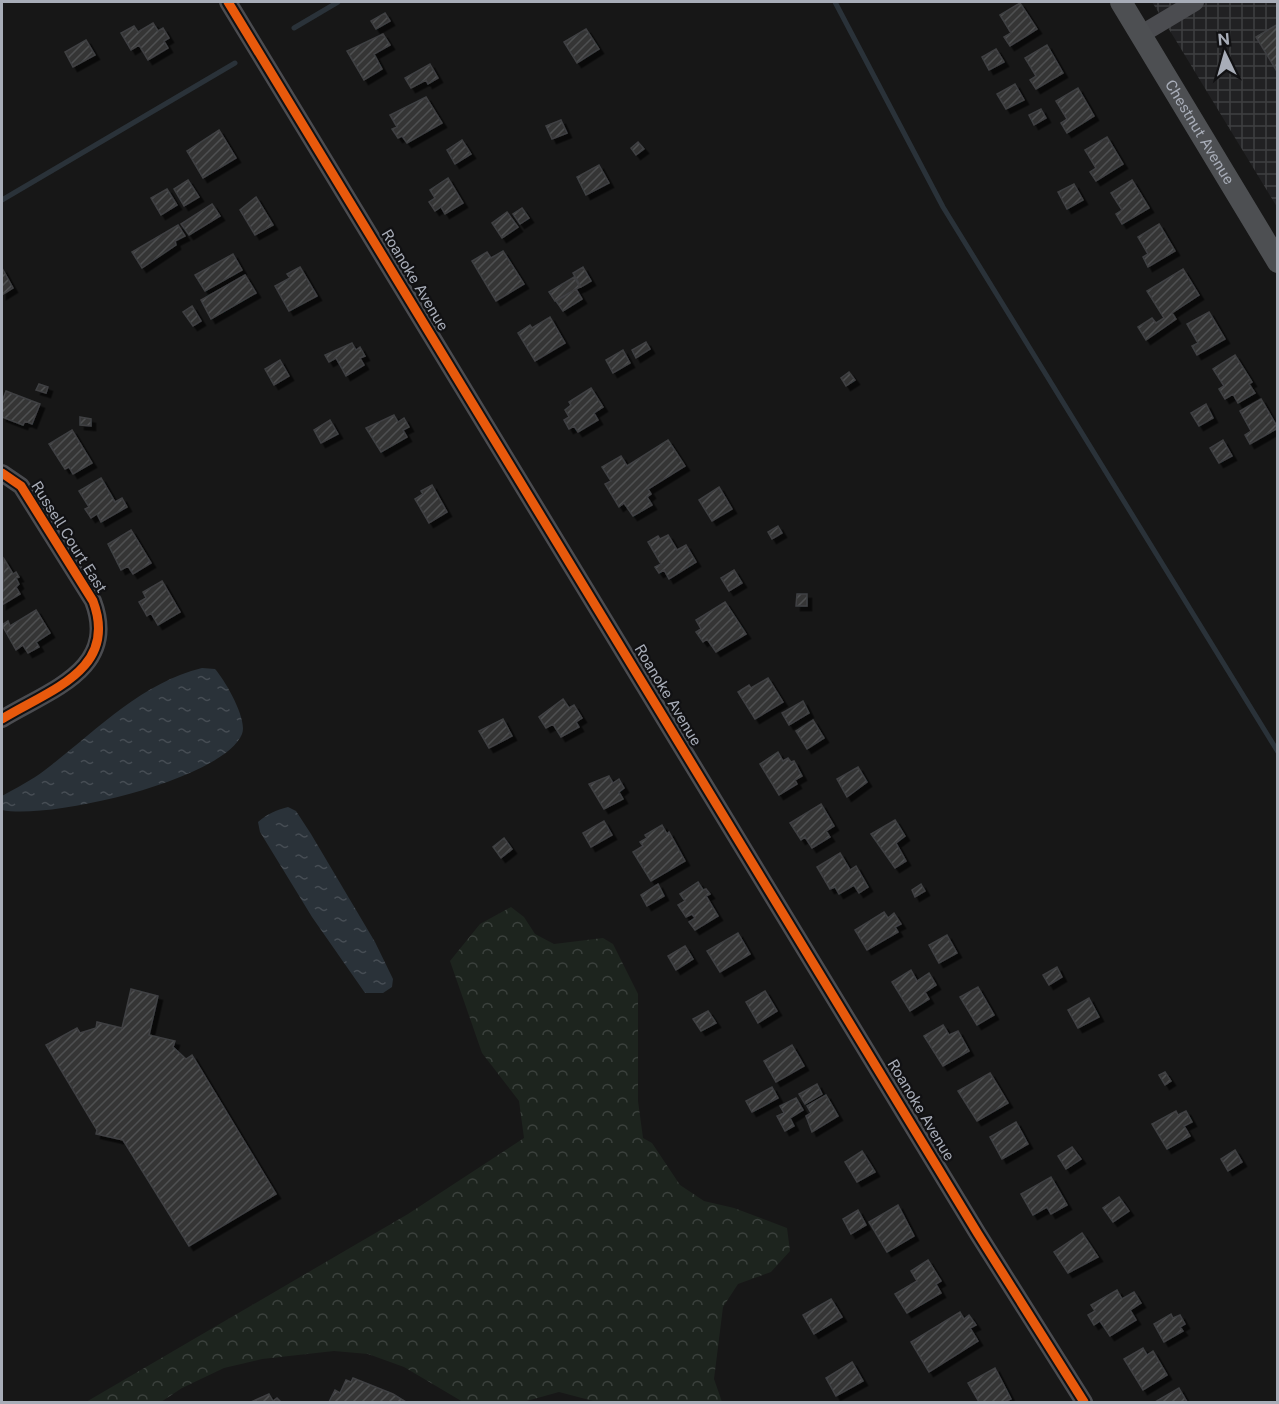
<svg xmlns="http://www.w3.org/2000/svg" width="1279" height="1404" viewBox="0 0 1279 1404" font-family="'Public Sans',sans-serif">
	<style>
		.industrial { fill: url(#industrial-grid) }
		.forest { fill: url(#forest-crowns) }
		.water { fill: url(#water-ripples) }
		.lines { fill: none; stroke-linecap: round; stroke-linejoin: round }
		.stream { stroke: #2a3239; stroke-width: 5 }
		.building { fill: url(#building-hatch); stroke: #3f4043; stroke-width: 1.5; filter: url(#shadow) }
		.minor { stroke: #4b4c50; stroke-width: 18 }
		.major { stroke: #4d4f52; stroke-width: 22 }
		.cycleway-casing { stroke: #111113; stroke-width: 13 }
		.cycleway { stroke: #e8590c; stroke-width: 9 }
		.labels { text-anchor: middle; stroke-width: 4.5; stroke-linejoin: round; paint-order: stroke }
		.street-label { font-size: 15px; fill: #a8adb8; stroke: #111113 }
	</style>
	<defs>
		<pattern id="industrial-grid" width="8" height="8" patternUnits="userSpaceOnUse" patternTransform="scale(1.5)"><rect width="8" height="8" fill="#212123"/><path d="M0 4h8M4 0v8" fill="none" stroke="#3e3f41"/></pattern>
		<pattern id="forest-crowns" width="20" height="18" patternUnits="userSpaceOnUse" patternTransform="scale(1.5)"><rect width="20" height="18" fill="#1d241e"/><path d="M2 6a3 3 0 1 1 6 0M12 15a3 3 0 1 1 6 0" fill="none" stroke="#3b413d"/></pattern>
		<pattern id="water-ripples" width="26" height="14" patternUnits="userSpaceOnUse" patternTransform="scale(1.5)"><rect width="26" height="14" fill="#2a3239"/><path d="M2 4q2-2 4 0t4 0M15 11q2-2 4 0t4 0" fill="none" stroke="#464d54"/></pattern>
		<pattern id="building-hatch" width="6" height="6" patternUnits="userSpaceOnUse" patternTransform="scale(1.5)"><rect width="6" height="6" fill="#353536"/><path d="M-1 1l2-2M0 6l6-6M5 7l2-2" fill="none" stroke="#4f5051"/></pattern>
		<filter id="shadow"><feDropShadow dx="4.5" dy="4.5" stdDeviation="0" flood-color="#0009"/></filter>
	</defs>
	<rect width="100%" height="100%" fill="#171717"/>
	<!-- industrial -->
	<path class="industrial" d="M1152 2H1277V207L1175 39Z"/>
	<!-- forest -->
	<path class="forest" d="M511 907 524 917 535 934 554 944 603 938 613 944 638 994V1101L643 1138 652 1143 680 1185 704 1201 734 1208 787 1228 790 1251 771 1272 738 1284 723 1307 714 1379 722 1402H597L559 1392 523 1402H463L404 1367 368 1354 334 1351 262 1359 224 1368 182 1388 161 1402H86L408 1214 524 1138 519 1101 482 1053 450 961 480 924Z"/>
	<!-- water -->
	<path class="water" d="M202 668 215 669C225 680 248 720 242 734 223 780 49 820 2 810V796C16 788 32 780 45 770 94 733 140 683 202 668Z
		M288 807 296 811 311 834 375 942 393 979 392 987 383 993H365L312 917 260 832 258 822C267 814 276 810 288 807Z"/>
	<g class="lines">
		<!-- stream -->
		<path class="stream" d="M835 2 943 207 1278 752
			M294 28 338 2
			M2 200 235 63"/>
	</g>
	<!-- building -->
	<path class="building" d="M1020 3 1037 29 1010 46 1004 37 1011 33 1000 15Z
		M385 13 390 21 376 29 371 21Z
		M153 23 158 31 163 28 169 38 164 41 168 48 148 60 139 45 131 50 121 33 134 26 138 32Z
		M1278 24V73L1256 37Z
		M586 29 599 49 577 63 564 42Z
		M383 34 390 45 374 54 382 69 364 80 347 51Z
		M86 40 95 55 73 67 65 52Z
		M1047 45 1063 73 1036 89 1030 80 1036 76 1025 58Z
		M996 49 1004 62 989 70 982 57Z
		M430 64 438 78 428 84 426 80 411 88 405 78Z
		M1015 84 1024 100 1006 109 997 94Z
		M1078 88 1094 116 1067 133 1061 123 1067 119 1056 101Z
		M426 97 442 123 407 143 402 136 398 138 392 129 397 127 390 115Z
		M1041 109 1046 118 1034 125 1029 115Z
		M561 120 567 133 552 139 546 126Z
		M219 130 236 158 203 178 187 151Z
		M1107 137 1123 164 1096 181 1090 172 1096 168 1085 150Z
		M462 140 471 154 455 164 447 150Z
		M638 142 644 149 636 155 631 148Z
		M599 165 609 183 586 195 577 177Z
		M448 178 463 203 445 214 441 207 435 211 429 202 435 198 430 190Z
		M188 180 199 197 184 206 174 189Z
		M1132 180 1149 208 1122 224 1116 214 1122 210 1111 193Z
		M1074 184 1083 200 1067 209 1058 192Z
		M167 189 177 205 161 215 151 198Z
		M256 197 273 225 255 235 240 210Z
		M212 204 220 216 189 235 181 224Z
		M522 208 529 218 520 224 513 214Z
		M507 212 518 227 502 238 492 223Z
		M1159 224 1175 251 1148 267 1143 257 1148 254 1138 237Z
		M178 225 185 236 175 241 176 245 142 268 132 252Z
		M503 251 524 284 496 301 472 261 487 252 491 258Z
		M233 254 242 270 205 291 195 275Z
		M300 267 317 296 289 311 275 286 290 278 287 274Z
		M583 267 591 281 581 287 573 273Z
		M2 268 13 288 2 295Z
		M1183 269 1199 295 1172 313 1176 319 1146 340 1138 327 1152 318 1156 323 1164 318 1147 291Z
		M245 275 256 293 211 319 201 300Z
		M574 277 580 287 555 301 549 292Z
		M576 289 582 299 563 311 556 301Z
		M192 306 201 321 193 326 183 312Z
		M1209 312 1225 339 1197 355 1192 346 1198 343 1187 324Z
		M550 317 565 343 535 361 518 333 530 325 532 328Z
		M646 342 650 349 636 358 632 350Z
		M352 343 356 350 360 347 365 356 360 358 364 365 346 376 336 358 329 362 325 355Z
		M623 350 630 363 613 373 606 360Z
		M1235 355 1252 382 1249 384 1255 393 1238 403 1233 394 1225 399 1219 389 1224 386 1213 369Z
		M280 360 289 376 274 385 265 369Z
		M849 372 855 380 846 386 841 378Z
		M39 384 48 387 46 393 36 390Z
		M591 388 603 407 594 413 598 420 578 432 574 426 569 429 564 420 569 417 565 410 571 405 569 402Z
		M6 391 40 404 32 424 25 421 23 425 2 417V402Z
		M1261 399 1278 428 1250 444 1245 435 1251 431 1240 411Z
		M1206 404 1213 418 1199 426 1191 413Z
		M394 415 398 422 404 418 409 427 403 430 407 437 381 452 366 428Z
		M80 417 91 419V426L80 425Z
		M330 420 338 434 321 443 314 430Z
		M72 430 92 463 73 474 69 467 65 469 49 444Z
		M668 440 685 466 648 489 651 494 647 497 652 505 633 516 624 503 619 507 605 484 611 481 602 467 621 456 627 466Z
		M1223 440 1232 456 1219 463 1210 448Z
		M101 478 115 502 122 498 127 507 101 522 97 514 91 518 85 509 89 507 79 491Z
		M432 485 447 512 429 523 415 499 423 494 421 491Z
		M719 487 732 509 712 521 699 500Z
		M778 526 782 533 772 539 768 532Z
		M131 530 151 563 133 574 128 566 121 570 108 544Z
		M668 535 677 550 686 545 696 562 669 579 664 570 659 573 655 567 661 564 648 542 658 536 660 539Z
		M4 559 13 574 16 572 19 577 16 578 19 584 16 587 20 594 2 605Z
		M734 570 742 583 729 591 721 578Z
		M162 581 180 612 158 625 151 613 147 616 139 602 146 598 143 592Z
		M797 594H807V606H796Z
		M725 602 746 634 716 652 707 639 703 642 696 632 701 629 696 620Z
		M36 610 50 633 36 642 39 647 28 653 23 645 16 650 2 625 8 621 10 626Z
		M768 678 783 702 755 719 738 692 749 685 751 688Z
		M563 699 569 708 574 705 582 718 576 722 579 727 561 737 553 724 546 728 539 717Z
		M803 701 809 713 789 725 782 713Z
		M503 719 512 736 489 748 479 731Z
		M813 720 824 738 807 749 796 731Z
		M778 752 783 761 788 758 791 762 794 761 802 776 795 780 797 784 779 795 760 764Z
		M858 767 867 782 847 797 837 779Z
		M609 776 613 783 619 779 624 788 619 792 623 799 604 809 589 784Z
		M821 804 834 826 826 831 830 837 812 848 805 837 801 840 790 823Z
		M895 820 905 836 896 843 906 861 895 868 871 834Z
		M604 821 612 835 591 847 583 833Z
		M662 825 667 834 669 832 685 861 651 881 633 852 643 846 640 842 647 838 645 835Z
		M504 838 512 849 501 858 493 847Z
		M840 853 850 870 856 866 868 887 859 893 854 885 839 894 835 887 830 889 817 867Z
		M698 882 703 890 706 889 710 894 706 896 718 916 695 930 689 922 695 918 692 914 686 917 678 905 685 901 680 894Z
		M658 884 664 896 647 906 641 895Z
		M921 884 925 891 915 897 912 890Z
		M884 912 888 918 894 913 901 924 895 927 898 932 867 950 855 930Z
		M738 933 750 954 720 972 707 951Z
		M947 935 957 953 939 963 929 945Z
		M685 946 693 959 676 970 668 956Z
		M1057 967 1062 977 1049 985 1043 975Z
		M911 970 917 981 929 973 936 985 925 992 929 999 910 1011 892 982Z
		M978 987 994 1015 977 1025 960 997Z
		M131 989 158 996 149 1035 175 1041 173 1047 186 1059 192 1055 276 1194 189 1246 123 1140 96 1134 97 1130 46 1045 77 1028 80 1033 96 1028 97 1022 122 1028Z
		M765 991 777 1011 758 1023 746 1002Z
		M1089 998 1099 1017 1078 1028 1068 1010Z
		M708 1011 716 1023 701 1031 693 1019Z
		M943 1025 949 1035 958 1031 969 1051 943 1066 924 1036Z
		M792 1045 804 1066 776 1082 764 1061Z
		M1165 1072 1171 1081 1165 1085 1159 1075Z
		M990 1073 1008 1103 977 1121 958 1091Z
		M817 1084 822 1094 805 1104 799 1094Z
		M772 1087 778 1098 752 1112 746 1101Z
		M826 1095 838 1116 812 1132 806 1116 811 1113 807 1106Z
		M796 1098 803 1110 790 1118 794 1126 785 1131 777 1116 784 1113 780 1106Z
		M1176 1111 1178 1115 1186 1111 1192 1122 1184 1126 1190 1136 1167 1149 1152 1124Z
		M1016 1122 1028 1144 1002 1159 990 1137Z
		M1072 1147 1081 1159 1066 1169 1058 1156Z
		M1235 1150 1242 1162 1228 1171 1221 1159Z
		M862 1151 875 1172 857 1182 845 1162Z
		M1051 1177 1067 1205 1051 1214 1047 1207 1033 1215 1021 1194Z
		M1119 1197 1129 1211 1113 1222 1103 1208Z
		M898 1205 914 1236 887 1252 869 1222Z
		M858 1210 866 1225 851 1234 843 1219Z
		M1082 1233 1098 1257 1068 1273 1054 1252Z
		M928 1260 941 1281 936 1284 941 1293 907 1313 895 1294 917 1281 911 1271Z
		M1117 1290 1122 1299 1134 1292 1141 1303 1130 1310 1136 1320 1110 1336 1100 1321 1094 1325 1088 1315 1095 1311 1091 1305Z
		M831 1299 842 1317 814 1334 803 1315Z
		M960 1312 964 1319 969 1315 976 1325 970 1328 978 1341 929 1372 911 1342Z
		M1171 1314 1173 1318 1180 1315 1185 1324 1180 1327 1183 1331 1164 1342 1154 1324Z
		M1143 1348 1147 1355 1153 1351 1167 1375 1143 1390 1124 1359Z
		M852 1362 863 1381 836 1396 826 1378Z
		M995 1368 1011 1399 1004 1402H979L968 1383Z
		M353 1378 393 1394 406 1402H329L335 1390 340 1393 346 1380 351 1382Z
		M1179 1388 1187 1402H1155Z
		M269 1394 273 1401 277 1398 281 1402H251Z"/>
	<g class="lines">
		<!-- minor -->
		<path class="minor" d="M228 2 978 1234 1084 1402
			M1140 35 1195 2
			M2 473 21 486 93 601C119 670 49 690 2 719"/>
		<!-- major -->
		<path class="major" id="s1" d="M1121 2 1278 262"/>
		<defs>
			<path id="cycleway" d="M228 2 978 1234 1084 1402
				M2 473 21 486 93 601C119 670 49 690 2 719"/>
		</defs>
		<!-- cycleway casing -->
		<use href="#cycleway" class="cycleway-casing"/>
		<!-- cycleway -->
		<use href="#cycleway" class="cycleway"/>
	</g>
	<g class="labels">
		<!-- street labels -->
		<g class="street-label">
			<text dy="5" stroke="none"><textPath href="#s1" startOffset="152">Chestnut Avenue</textPath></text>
			<text transform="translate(415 280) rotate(59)" y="5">Roanoke Avenue</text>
			<text transform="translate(69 537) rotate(58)" y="5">Russell Court East</text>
			<text transform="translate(668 695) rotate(59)" y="5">Roanoke Avenue</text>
			<text transform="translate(921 1110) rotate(59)" y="5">Roanoke Avenue</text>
		</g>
	</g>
	<!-- border -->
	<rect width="1279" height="1404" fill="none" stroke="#a8adb8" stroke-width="6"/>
	<!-- north arrow -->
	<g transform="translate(1225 54) rotate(355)" stroke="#111113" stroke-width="4.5" paint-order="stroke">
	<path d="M0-4.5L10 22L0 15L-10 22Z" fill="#a8adb8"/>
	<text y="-9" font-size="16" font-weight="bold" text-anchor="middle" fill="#a8adb8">N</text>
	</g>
</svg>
